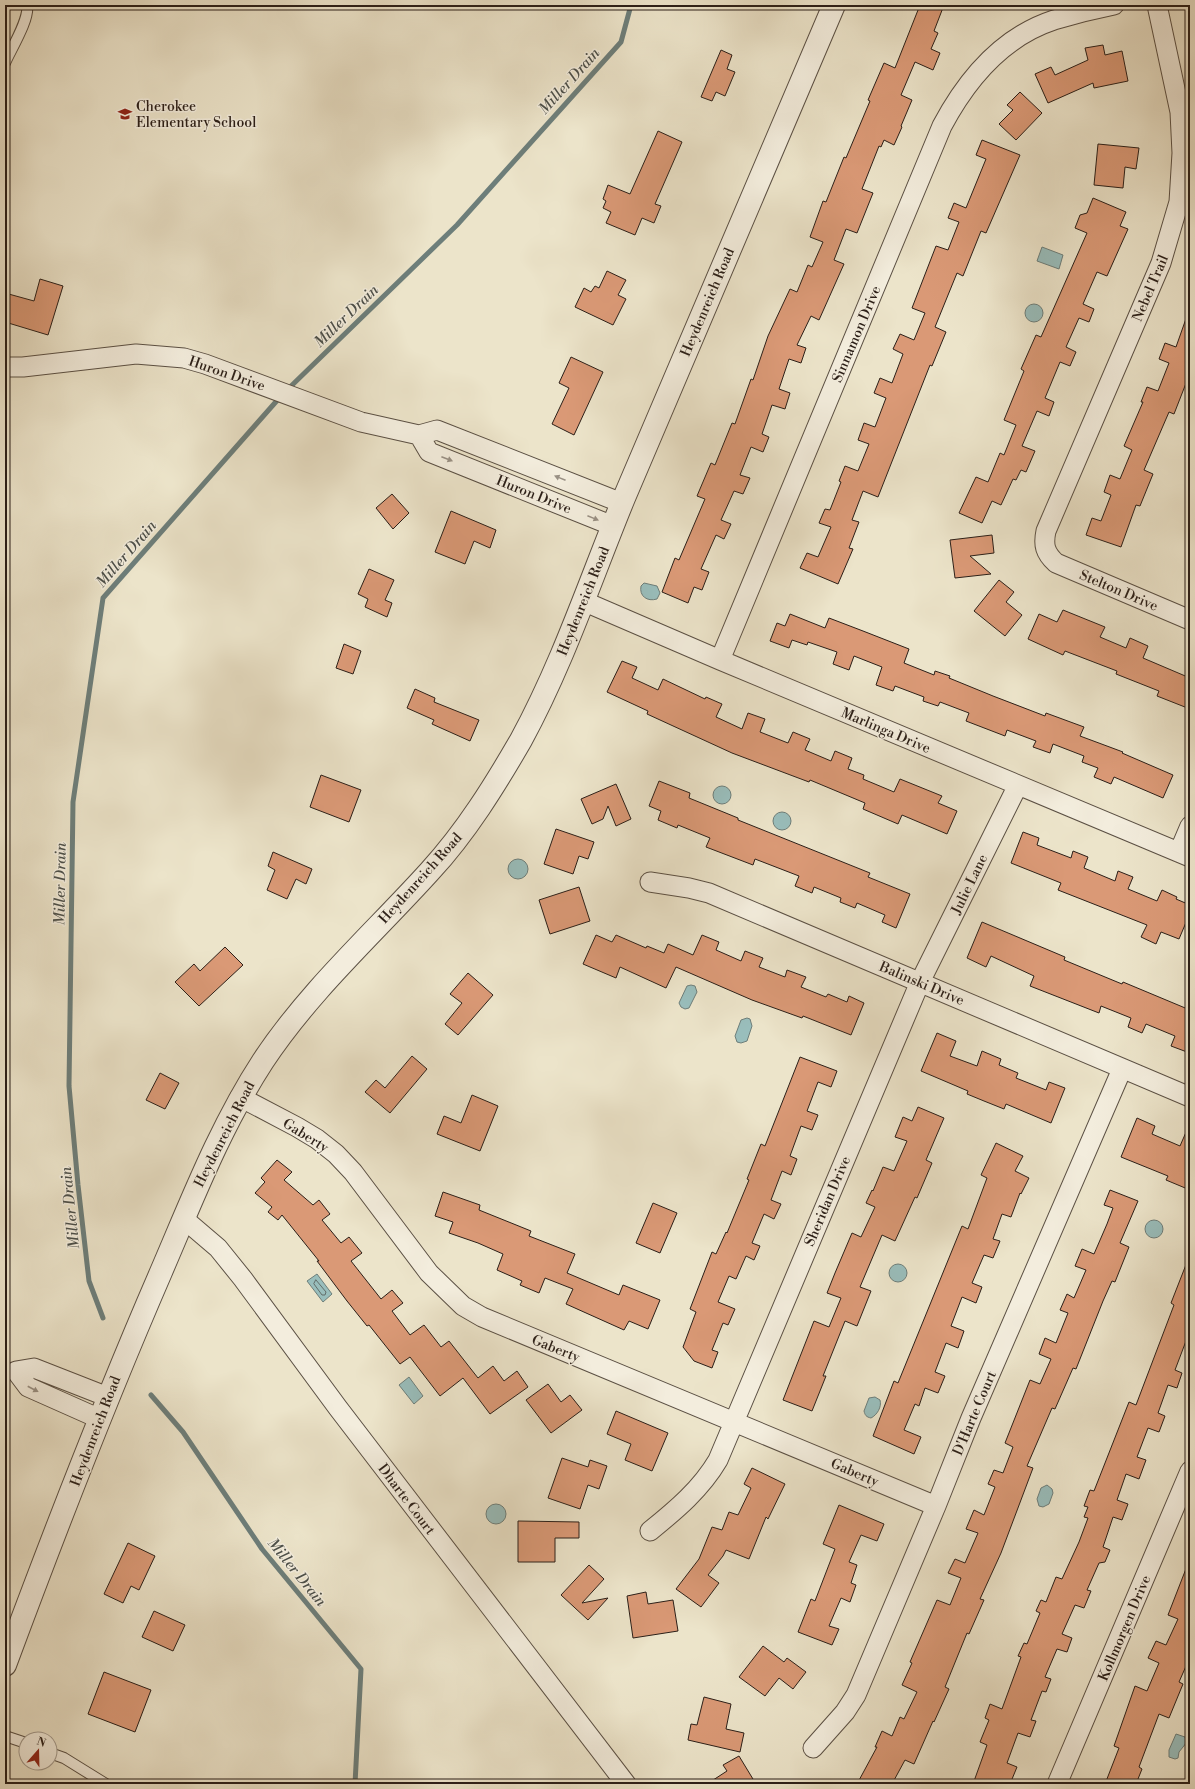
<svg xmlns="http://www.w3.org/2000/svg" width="1195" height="1789" viewBox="0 0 1195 1789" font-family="'Libre Bodoni',serif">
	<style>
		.water { fill: #99bebc; stroke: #6d7e7a }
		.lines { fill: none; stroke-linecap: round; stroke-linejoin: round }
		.shore { stroke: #626e6a; stroke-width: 1 }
		.stream { stroke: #6d7e7a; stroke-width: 5 }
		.building { fill: #da9976; stroke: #2b1f18 }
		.service-casing { stroke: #5b5044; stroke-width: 12 }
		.minor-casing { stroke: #5b5044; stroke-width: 21 }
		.tertiary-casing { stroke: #5b5044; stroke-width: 24 }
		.service { stroke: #f3eddd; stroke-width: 10 }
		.minor { stroke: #f3eddd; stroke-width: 19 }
		.tertiary { stroke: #f3eddd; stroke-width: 22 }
		.oneway { fill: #999084 }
		.labels { text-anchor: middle; stroke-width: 3; stroke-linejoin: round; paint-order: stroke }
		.poi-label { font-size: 14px; fill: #2b1f18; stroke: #f3eddd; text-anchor: start }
		.street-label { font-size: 14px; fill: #2b1f18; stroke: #f3eddd }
		.water-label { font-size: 15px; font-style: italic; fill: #4c4f49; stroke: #f3eddd }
	</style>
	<rect width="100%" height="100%" fill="#ece4ca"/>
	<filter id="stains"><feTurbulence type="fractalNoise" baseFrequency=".005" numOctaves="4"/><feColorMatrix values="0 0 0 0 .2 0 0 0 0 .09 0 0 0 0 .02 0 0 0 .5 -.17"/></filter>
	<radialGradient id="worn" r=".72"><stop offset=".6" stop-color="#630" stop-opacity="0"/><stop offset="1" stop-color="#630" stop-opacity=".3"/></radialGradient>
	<!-- water -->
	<path class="water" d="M1042 247 1063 255 1059 269 1037 261Z
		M1025 313a9 9 0 1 1 18 0a9 9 0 1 1-18 0Z
		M644 583 657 586 660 593 657 599C647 602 639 596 641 586Z
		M713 795a9 9 0 1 1 18 0a9 9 0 1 1-18 0Z
		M773 821a9 9 0 1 1 18 0a9 9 0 1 1-18 0Z
		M508 869a10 10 0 1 1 20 0a10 10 0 1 1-20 0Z
		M691 985 695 986 697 992 689 1008 685 1009 681 1007 679 1003 687 986Z
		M747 1018 750 1019 752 1026 747 1041 741 1043 737 1042 735 1036 741 1020Z
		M1145 1229a9 9 0 1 1 18 0a9 9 0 1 1-18 0Z
		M889 1273a9 9 0 1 1 18 0a9 9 0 1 1-18 0Z
		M317 1274 332 1294 323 1302 307 1281Z
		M409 1377 423 1396 414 1404 399 1385Z
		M875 1397 880 1400C882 1407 877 1415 871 1418 866 1417 865 1415 864 1411L869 1398Z
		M1047 1485 1052 1489 1053 1493 1049 1504 1043 1507 1039 1506 1037 1499 1041 1488Z
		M486 1514a10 10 0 1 1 20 0a10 10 0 1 1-20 0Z
		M1176 1734 1185 1737 1187 1742 1179 1752 1178 1758 1175 1759 1169 1757V1750Z"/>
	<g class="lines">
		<!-- shore -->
		<path class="shore" d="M316 1280 326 1292 325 1295H322L314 1284Z"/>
		<!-- stream -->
		<path class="stream" d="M287 390 457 225 621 42 631 5
			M103 1318 89 1281 78 1185 69 1086 73 802 103 598 281 396
			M151 1395 183 1432 262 1549 361 1669 355 1784"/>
	</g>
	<!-- building -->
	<path class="building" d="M920 5H944L934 31 938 33 931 49 940 53 933 70 915 62 901 95 912 100 901 126 902 127 894 145 884 140 881 147 879 146 862 189 873 193 857 233 846 229 834 260 844 264 819 320 811 316 797 345 806 348 801 363 789 359 779 389 790 393 785 409 772 405 762 434 769 437 763 452 751 447 740 475 750 478 743 494 734 491 721 520 731 524 724 539 716 535 701 569 709 572 702 590 694 587 688 603 662 592 675 558 679 560 705 499 697 496 711 463 715 465 732 423 735 424 751 379 753 380 768 336 790 289 797 292 808 265 812 267 823 242 810 237 823 201 826 202 844 157 846 158 870 101 868 100 884 63 895 68Z
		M1103 45 1105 55 1122 51 1128 81 1094 88 1093 83 1048 103 1035 74 1051 67 1055 75 1088 60 1085 48Z
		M721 50 732 55 727 69 735 72 725 96 716 92 712 101 701 97Z
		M1020 92 1042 113 1016 140 999 124 1013 110 1007 105Z
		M658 131 682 142 655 204 661 206 654 223 642 218 635 235 606 223 611 212 603 208 606 201 603 199 608 185 630 194Z
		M982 140 1020 155 986 233 981 231 963 276 957 273 935 327 946 332 932 366 930 365 878 497 863 491 852 520 859 522 849 548 853 549 838 584 800 568 807 553 818 557 831 527 819 523 825 509 830 510 841 482 839 481 845 466 858 471 869 444 858 440 864 423 875 427 886 398 874 393 880 378 892 383 903 354 893 349 900 334 914 340 925 313 912 308 936 246 948 250 959 222 948 218 954 203 966 208 986 159 976 155Z
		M1098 144 1139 148 1136 169 1125 167 1123 188 1094 185Z
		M1093 198 1126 212 1120 226 1128 229 1107 276 1097 272 1083 304 1094 309 1089 322 1079 318 1066 347 1076 352 1070 366 1060 362 1045 398 1054 402 1049 416 1037 411 1022 446 1035 451 1026 472 1021 470 1016 480 1013 479 1001 505 992 501 982 523 959 513 976 477 988 482 1000 453 1004 455 1016 425 1004 420 1024 371 1021 369 1036 335 1041 337 1087 233 1075 228 1080 215 1087 213Z
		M607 271 626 280 618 295 626 299 613 325 575 307 584 288 591 292 595 286 599 288Z
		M40 279 63 286 48 335 5 322V293L34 301Z
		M1188 313 1190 314V373L1174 414 1169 412 1144 470 1153 474 1140 506 1136 505 1121 547 1086 535 1092 518 1101 521 1111 495 1104 492 1110 475 1120 479 1132 450 1124 446 1143 402H1141L1147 387 1158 391 1169 363 1159 359 1165 343 1176 347Z
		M571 357 603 372 574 435 552 424 569 388 559 383Z
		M392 494 409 513 393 529 376 508Z
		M451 511 496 530 490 548 474 541 465 564 435 552Z
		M992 535 994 553 970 556 991 574 955 578 950 540Z
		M369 569 394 580 385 600 392 603 387 617 365 607 368 599 358 594Z
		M999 580 1014 592 1006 602 1022 615 1005 636 974 611Z
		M1063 610 1105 627 1100 637 1126 648 1130 638 1148 646 1143 658 1190 678V709L1157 696 1159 691 1116 674 1117 671 1065 651 1063 655 1028 639 1039 614 1057 622Z
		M790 614 825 628 829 618 863 631 909 649 904 663 934 675 935 671 950 676 949 678 993 696 1045 716 1046 713 1084 727 1080 736 1123 752 1122 753 1173 775 1163 798 1114 777 1111 784 1094 777 1098 768 1082 762 1084 756 1053 744 1050 753 1033 747 1036 741 1007 730 1005 736 966 721 969 713 940 702 938 706 923 701 924 697 895 686 893 691 876 685 882 667 854 656 849 670 833 664 837 652 808 642 807 645 792 640 789 648 770 641 777 623 785 626Z
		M344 644 361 651 353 674 336 668Z
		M622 661 637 667 632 678 658 690 663 679 705 699 706 697 722 704 716 717 742 729 748 713 765 719 760 732 788 743 793 732 810 739 805 750 831 761 835 751 852 758 848 769 864 775 863 779 894 792 900 779 942 796 938 803 957 811 947 834 902 815 898 824 863 809 865 803 810 780 809 782 732 753 647 714 648 711 607 692Z
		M415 689 435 698 434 702 479 720 470 741 432 724 434 720 407 708Z
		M321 775 361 790 349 822 310 807Z
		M659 781 690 793 689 798 738 818V820L870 873 868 877 910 894 896 928 882 922 885 915 857 903 855 908 840 902 841 898 814 887 812 893 795 886 799 876 755 859 753 865 706 847 710 838 678 825 677 828 658 820 661 811 649 806Z
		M616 784 631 819 616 826 608 806 603 819 592 824 581 799Z
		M556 829 594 842 588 859 579 856 573 874 544 864Z
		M1023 832 1039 838 1037 845 1071 858 1073 851 1088 857 1084 868 1115 881 1118 871 1133 877 1128 889 1157 901 1162 890 1177 897 1176 899 1190 905V913L1179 939 1161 932 1156 944 1141 937 1147 925 1058 890 1061 883 1011 863Z
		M273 852 312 869 306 884 296 879 287 899 267 890 275 870 268 866Z
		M579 887 590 921 550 934 539 900Z
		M982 922 1065 957 1064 960 1122 984 1123 982 1190 1010V1043L1187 1052 1171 1046 1175 1036 1146 1024 1142 1033 1128 1027 1131 1018 1101 1006 1099 1013 1030 986 1034 976 991 956 986 967 967 958Z
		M596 935 612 942 616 935 646 948 647 946 664 953 668 944 693 955 702 935 719 942 716 950 741 961 745 951 763 958 759 967 785 977 787 970 806 977 801 987 826 997 828 994 847 1002 849 996 864 1003 851 1035 803 1016 802 1018 752 1000 676 967 666 988 620 967 616 978 583 964Z
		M225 947 243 965 199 1006 175 982 194 964 200 971Z
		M468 973 493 995 458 1035 445 1024 462 1003 450 994Z
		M937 1033 956 1041 950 1056 977 1066 982 1051 1001 1059 999 1065 1018 1073 1016 1078 1046 1090 1049 1082 1065 1088 1051 1123 1006 1104 1004 1109 984 1101 967 1094 968 1091 921 1071Z
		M412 1056 427 1069 390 1113 365 1092 376 1080 385 1088Z
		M800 1057 837 1071 831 1087 818 1082 807 1111 818 1115 812 1130 801 1126 790 1156 797 1159 791 1175 782 1171 771 1200 781 1204 774 1219 764 1214 752 1243 760 1246 754 1260 746 1256 736 1279 729 1276 718 1302 735 1309 728 1325 723 1323 712 1350 718 1352 712 1368 694 1361 683 1347 696 1312 690 1309 712 1252 716 1254 726 1232 727 1233 749 1180 747 1179 761 1144 765 1146Z
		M160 1073 179 1083 165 1109 146 1100Z
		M472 1095 498 1106 480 1151 437 1134 444 1116 461 1123Z
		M918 1107 944 1118 926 1160 932 1163 917 1198 915 1197 895 1241 882 1235 860 1287 871 1291 857 1326 845 1321 823 1376H826L812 1411 783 1400 814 1321 829 1327 841 1298 827 1293 835 1273 852 1233 861 1237 875 1207 866 1203 872 1190 873 1191 883 1167 894 1171 907 1141 895 1137 903 1117 912 1121Z
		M1137 1118 1155 1126 1152 1134 1180 1146 1190 1123V1190L1166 1180 1168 1176 1121 1157Z
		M996 1143 1023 1156 1015 1171 1029 1178 1021 1194 1020 1193 1011 1217 1002 1214 993 1239 1000 1241 993 1258 984 1255 972 1283 982 1287 976 1303 962 1297 951 1326 964 1331 958 1348 946 1343 935 1372 945 1376 938 1393 925 1388 919 1406 915 1404 904 1430 921 1437 914 1454 873 1436 894 1381 898 1383 962 1226 968 1229 987 1178 981 1175Z
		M277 1160 292 1172 284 1180 313 1205 319 1200 330 1214 322 1220 341 1243 349 1237 362 1253 351 1261 381 1299 392 1290 403 1303 392 1311 410 1335 424 1325 441 1347 449 1341 478 1378 493 1366 504 1381 517 1371 528 1387 490 1414 463 1378 440 1396 410 1357 400 1364 369 1325 367 1326 347 1301 317 1261H319L282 1215 278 1220 268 1212 272 1207 255 1193 265 1182 261 1178Z
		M1110 1190 1138 1201 1120 1243 1129 1247 1115 1282 1112 1281 1103 1301 1076 1369 1073 1368 1055 1409 1052 1408 1027 1466 1033 1468 1001 1553 980 1599 984 1600 969 1634 967 1633 945 1687 949 1689 934 1722 933 1721 914 1764 905 1760 892 1784H857L877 1747H875L882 1731 892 1736 900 1717 904 1719 917 1692 902 1685 912 1663 910 1662 937 1600 950 1605 961 1578 948 1573 955 1559 965 1563 978 1533 966 1529 974 1510 984 1515 995 1487 988 1484 994 1470 1003 1473 1013 1447 1005 1443 1030 1380 1040 1384 1051 1359 1039 1354 1045 1338 1056 1343 1068 1313 1060 1310 1067 1294 1074 1298 1086 1270 1075 1266 1082 1249 1094 1254 1107 1224 1113 1208 1104 1205Z
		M443 1192 480 1205 479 1210 531 1231 529 1236 575 1254 567 1273 619 1295 623 1285 660 1300 648 1329 629 1321 624 1330 566 1304 573 1289 545 1278 539 1293 520 1285 522 1281 497 1270 503 1254 478 1243 449 1233 453 1222 435 1216Z
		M653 1203 677 1213 660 1253 636 1243Z
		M1189 1257 1190 1343 1186 1341 1175 1370 1182 1373 1177 1388 1168 1385 1158 1413 1165 1416 1159 1432 1148 1428 1137 1457 1146 1460 1139 1479 1126 1474 1117 1500 1128 1504 1122 1520 1113 1517 1103 1547 1110 1550 1105 1562 1099 1563 1087 1590 1091 1591 1084 1608 1075 1605 1062 1634 1072 1638 1067 1652 1057 1649 1045 1677 1051 1679 1046 1692 1042 1691 1031 1720 1036 1721 1030 1737 1018 1733 1007 1763 1017 1767 1010 1784H973L987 1745 980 1742 989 1720 985 1718 990 1704 1002 1709 1021 1657 1018 1656 1024 1643 1027 1644 1040 1613 1036 1611 1041 1600 1046 1602 1056 1577 1062 1579 1079 1542 1088 1518 1084 1517 1088 1507 1084 1506 1090 1490 1094 1491 1129 1402 1136 1405 1174 1305 1171 1303Z
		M548 1384 561 1402 570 1395 582 1410 551 1433 526 1400Z
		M616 1411 668 1433 652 1471 625 1460 631 1444 607 1434Z
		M562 1458 588 1467 590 1460 607 1466 599 1489 588 1485 580 1509 548 1498Z
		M752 1468 785 1484 768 1519 766 1517 749 1559 726 1550 723 1556 708 1575 719 1583 701 1607 676 1589 699 1559 712 1527 722 1530 729 1512 738 1515 751 1488 744 1484Z
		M839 1505 884 1524 877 1541 861 1535 849 1562 857 1565 851 1583 856 1585 850 1602 841 1598 829 1626 839 1629 832 1645 798 1632 811 1599 815 1601 835 1549 823 1544Z
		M518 1521 579 1522V1538H555V1562H518Z
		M128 1543 155 1556 139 1590 131 1586 123 1603 104 1594Z
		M1189 1561 1190 1657 1179 1682 1183 1684 1169 1718 1159 1714 1139 1767 1142 1769 1136 1784H1105L1119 1748 1114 1746 1135 1686 1147 1691 1159 1663 1148 1658 1156 1641 1166 1645 1178 1619 1168 1615Z
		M589 1565 604 1579 582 1603 608 1598 588 1620 561 1595Z
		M646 1592 648 1604 673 1600 678 1631 633 1638 627 1596Z
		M154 1611 185 1625 173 1651 142 1637Z
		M763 1646 784 1662 787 1658 806 1672 793 1689 779 1678 765 1696 739 1677Z
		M104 1672 151 1690 135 1732 88 1714Z
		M704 1697 731 1704 726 1729 744 1733 740 1752 688 1740 691 1724 697 1725Z
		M739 1756 756 1784H707L727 1771 723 1765Z"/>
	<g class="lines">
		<defs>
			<path id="service" d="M5 63C11 49 30 19 27 5
				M5 1736 26 1743
				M50 1753 64 1758 106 1784"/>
			<path id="minor" d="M1157 5 1180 112 1182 153 1179 202 1161 263 1046 531C1043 545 1045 553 1056 563L1190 620
				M5 367H23L136 354 184 358 205 364 361 422 419 435 437 430 622 503
				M419 435 429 452 613 526
				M583 601 720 660 1190 857
				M720 660 942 126C967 79 1002 37 1054 20 1074 14 1094 9 1114 5
				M1179 852 1190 826
				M650 882 689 888 709 893 1190 1097
				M240 1097 297 1127 317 1139 336 1154 353 1172 429 1273 463 1306 482 1317 936 1506
				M184 1219 218 1248 243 1279 338 1408 626 1784
				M100 1419 28 1387 16 1371 34 1368 108 1397
				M650 1531C676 1510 701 1489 718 1460L920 982 1018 785
				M813 1748 845 1712 856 1695 936 1506 971 1418 1122 1069
				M1057 1784 1190 1471"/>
			<path id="tertiary" d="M5 1665C54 1533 105 1401 161 1272 192 1200 220 1127 263 1061 310 990 374 933 430 871 466 832 495 785 521 740 563 663 591 578 624 498 693 333 764 169 834 5"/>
		</defs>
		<!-- service casing -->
		<use href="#service" class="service-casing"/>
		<!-- minor casing -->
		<use href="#minor" class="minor-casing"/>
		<!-- tertiary casing -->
		<use href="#tertiary" class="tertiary-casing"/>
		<!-- service -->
		<use href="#service" class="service"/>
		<!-- minor -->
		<use href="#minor" class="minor"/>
		<!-- tertiary -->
		<use href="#tertiary" class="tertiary"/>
	</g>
	<!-- one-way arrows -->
	<defs><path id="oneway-solid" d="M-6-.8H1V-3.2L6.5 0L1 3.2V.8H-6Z"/></defs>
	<g class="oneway">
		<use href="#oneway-solid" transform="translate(447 459) rotate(21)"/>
		<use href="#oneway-solid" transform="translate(560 478) rotate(-158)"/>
		<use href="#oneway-solid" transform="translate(593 518) rotate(22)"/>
		<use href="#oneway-solid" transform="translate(33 1389) rotate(28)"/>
	</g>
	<!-- icons -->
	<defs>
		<symbol id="school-bare" viewBox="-9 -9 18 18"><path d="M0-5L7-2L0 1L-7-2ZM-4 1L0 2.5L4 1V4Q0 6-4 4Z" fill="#8f2418" stroke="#f3eddd" stroke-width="2.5" paint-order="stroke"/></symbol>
	</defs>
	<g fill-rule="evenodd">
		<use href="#school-bare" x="115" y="104" width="20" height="20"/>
	</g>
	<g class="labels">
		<!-- poi labels -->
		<g class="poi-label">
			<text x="136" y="111">Cherokee<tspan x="136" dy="16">Elementary School</tspan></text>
		</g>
		<!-- street labels -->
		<g class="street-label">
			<text transform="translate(1150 288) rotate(-67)" y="5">Nebel Trail</text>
			<text transform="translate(707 302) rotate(-67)" y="5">Heydenreich Road</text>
			<text transform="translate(856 334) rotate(-67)" y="5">Sinnamon Drive</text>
			<text transform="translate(227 373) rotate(19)" y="5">Huron Drive</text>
			<text transform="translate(534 494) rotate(22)" y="5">Huron Drive</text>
			<text transform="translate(1119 590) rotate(23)" y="5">Stelton Drive</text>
			<text transform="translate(583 601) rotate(-68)" y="5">Heydenreich Road</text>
			<text transform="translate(886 730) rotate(23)" y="5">Marlinga Drive</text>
			<text transform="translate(420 878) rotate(-48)" y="5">Heydenreich Road</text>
			<text transform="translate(969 884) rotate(-64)" y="5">Julie Lane</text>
			<text transform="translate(922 983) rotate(23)" y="5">Balinski Drive</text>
			<text transform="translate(224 1134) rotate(-63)" y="5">Heydenreich Road</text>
			<text transform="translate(306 1135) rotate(32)" y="5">Gaberty</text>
			<text transform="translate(827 1201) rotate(-67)" y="5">Sheridan Drive</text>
			<text transform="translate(556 1348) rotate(22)" y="5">Gaberty</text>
			<text transform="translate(974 1413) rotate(-67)" y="5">D'Harte Court</text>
			<text transform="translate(95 1431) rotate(-69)" y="5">Heydenreich Road</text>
			<text transform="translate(855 1472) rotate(23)" y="5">Gaberty</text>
			<text transform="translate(407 1499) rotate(53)" y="5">Dharte Court</text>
			<text transform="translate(1124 1628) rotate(-67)" y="5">Kollmorgen Drive</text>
		</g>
		<!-- water labels -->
		<g class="water-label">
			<text transform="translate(569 81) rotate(-48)" y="5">Miller Drain</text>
			<text transform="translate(346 316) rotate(-44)" y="5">Miller Drain</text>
			<text transform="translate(126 554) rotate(-49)" y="5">Miller Drain</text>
			<text transform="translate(60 884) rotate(-89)" y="5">Miller Drain</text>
			<text transform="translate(70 1208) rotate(-96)" y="5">Miller Drain</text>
			<text transform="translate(297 1572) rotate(51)" y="5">Miller Drain</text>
		</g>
	</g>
	<!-- margin -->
	<rect width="1195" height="1789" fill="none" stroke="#ece4ca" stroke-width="20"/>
	<rect x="6" y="6" width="1183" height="1777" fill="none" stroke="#2b1f18" stroke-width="2"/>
	<rect x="10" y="10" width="1175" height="1769" fill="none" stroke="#2b1f18"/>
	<!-- north arrow -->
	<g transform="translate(38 1751) rotate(20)"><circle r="19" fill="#f3eddd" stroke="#a39b8e"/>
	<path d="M0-3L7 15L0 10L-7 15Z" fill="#8f2418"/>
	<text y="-6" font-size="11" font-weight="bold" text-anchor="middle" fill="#2b1f18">N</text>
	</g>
	<rect width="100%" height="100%" filter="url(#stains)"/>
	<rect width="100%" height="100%" fill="url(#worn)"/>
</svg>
